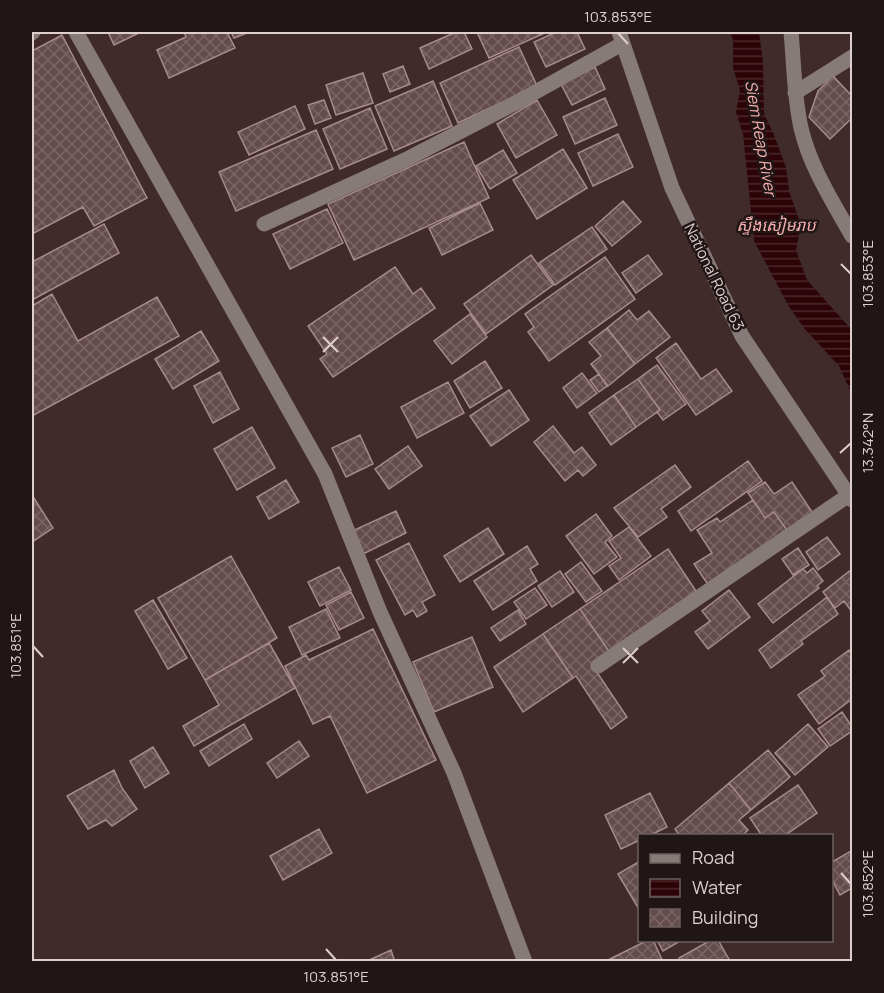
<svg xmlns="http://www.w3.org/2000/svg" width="884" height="993" viewBox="0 0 884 993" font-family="Manrope,'Noto Sans Khmer',sans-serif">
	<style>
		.water { fill: url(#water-rules) }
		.building { fill: url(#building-cross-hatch); stroke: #a78b8b; stroke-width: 1.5 }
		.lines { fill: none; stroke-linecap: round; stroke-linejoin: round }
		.minor { stroke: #877b7a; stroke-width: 15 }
		.ticks { fill: none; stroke: #decfce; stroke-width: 2 }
		.labels { text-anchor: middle; stroke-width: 5; stroke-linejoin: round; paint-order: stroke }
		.street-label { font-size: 15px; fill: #decfce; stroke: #201615 }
		.water-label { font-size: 16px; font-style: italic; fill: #f5aeae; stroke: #201615 }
		.neatline { fill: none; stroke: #decfce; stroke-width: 2 }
		.ticks-label { font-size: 15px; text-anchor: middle; fill: #decfce }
	</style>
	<defs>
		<pattern id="water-rules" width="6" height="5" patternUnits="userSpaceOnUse" patternTransform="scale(1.5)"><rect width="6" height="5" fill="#2c0408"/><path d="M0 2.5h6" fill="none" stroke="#4a282b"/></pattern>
		<pattern id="building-cross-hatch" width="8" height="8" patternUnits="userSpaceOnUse" patternTransform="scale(1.5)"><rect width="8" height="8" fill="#654c4c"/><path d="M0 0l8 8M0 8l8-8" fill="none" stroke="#7b6565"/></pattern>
	</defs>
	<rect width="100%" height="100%" fill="#412a2a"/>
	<!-- water -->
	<path class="water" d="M730 32H759L763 62 764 114 774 135 786 167 789 191 801 225 796 250 807 280 852 330V394L839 366 804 328 788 305 754 241 743 134 736 112 740 90 733 68V40Z"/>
	<!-- building -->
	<path class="building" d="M108 32H141L114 45Z
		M184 32H227L235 48 169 78 157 50 186 37Z
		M231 32H246L247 33 234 38Z
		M456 32H464L472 49 429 69 420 48Z
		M477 32H547L489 58Z
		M556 32H577L585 49 546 67 534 42Z
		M62 35 147 198 94 226 83 207 32 234V51Z
		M519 47 537 86 458 123 440 83Z
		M403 66 410 84 390 92 383 74Z
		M595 67 605 89 572 105 561 84Z
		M363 73 373 103 336 115 326 85Z
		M833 76 852 96V118L830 139 809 117 818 91Z
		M433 81 452 126 394 151 375 106Z
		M605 98 617 125 575 144 563 117Z
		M324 100 331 118 315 124 308 105Z
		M537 100 557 135 516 158 497 124Z
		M295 106 305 129 249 155 238 132Z
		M370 108 387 149 340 169 323 129Z
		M316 130 333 169 236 211 219 172Z
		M618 134 633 167 593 186 578 153Z
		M464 142 489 198 354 260 328 204Z
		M563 149 587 188 537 219 513 180Z
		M503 150 517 173 490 189 476 166Z
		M623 201 641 222 612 246 595 226Z
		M480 203 493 230 442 255 429 228Z
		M327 209 343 243 290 269 273 234Z
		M104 224 119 253 32 300V262Z
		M592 227 607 249 555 285 539 263Z
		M531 255 553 285 486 334 464 304Z
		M648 255 662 274 636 293 622 273Z
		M605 257 635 299 549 361 528 332 534 327 525 314Z
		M395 267 413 294 421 288 435 308 333 377 320 359 327 354 308 326Z
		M52 294 78 341 157 297 179 336 32 416V306Z
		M629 310 637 320 649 311 670 337 635 364 607 328Z
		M470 314 487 337 452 364 434 341Z
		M607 328 635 364 608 386 591 364 601 356 589 342Z
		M201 331 219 361 173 389 155 359Z
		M676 343 701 379 716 369 732 391 696 415 656 358Z
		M485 361 502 388 470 408 454 381Z
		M657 365 686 404 663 420 657 412 660 410 638 379Z
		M220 372 239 409 213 423 194 386Z
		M582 373 597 393 577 408 563 388Z
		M599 374 607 386 599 392 590 380Z
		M638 379 660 410 636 427 614 395Z
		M448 382 464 413 417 438 401 407Z
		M509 390 529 420 491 446 470 416Z
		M614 395 636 427 611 445 589 413Z
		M553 426 574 453 582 447 596 465 583 476 578 470 565 481 534 442Z
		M252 427 275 468 237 490 214 449Z
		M360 435 373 464 346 477 332 448Z
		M408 446 422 466 389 489 375 469Z
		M748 461 762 481 691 531 678 511Z
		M675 465 691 487 661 509 667 517 638 537 614 508Z
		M286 480 299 502 269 519 257 497Z
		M765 482 774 494 792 482 814 515 789 533 774 512 765 518 748 493Z
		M32 495 53 528 32 542Z
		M753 500 765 518 774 512 789 533 709 586 694 564 712 553 697 530 717 518 720 522Z
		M396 511 406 533 361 555 350 532Z
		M596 514 612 536 605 542 617 557 594 574 566 536Z
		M629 527 651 556 619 580 609 566 621 558 609 541Z
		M488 528 504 554 460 582 444 556Z
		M827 537 840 554 818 570 806 552Z
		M409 543 435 595 422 602 427 611 417 617 413 610 405 615 376 560Z
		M527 546 538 564 530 569 537 581 493 610 474 581Z
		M798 548 809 565 793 575 782 559Z
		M668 549 698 594 610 653 580 609Z
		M231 556 277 638 205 680 158 598Z
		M581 562 602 591 586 602 565 574Z
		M339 567 351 590 320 606 308 582Z
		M813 568 823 581 817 586 819 588 773 623 758 604 803 569 807 573Z
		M852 569V612L844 601 835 608 823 592Z
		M560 571 574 592 552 607 538 586Z
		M535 588 547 605 526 619 514 602Z
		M729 590 750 617 708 649 695 632 710 621 702 611Z
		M351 592 364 618 339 630 326 605Z
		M827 597 838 614 801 641 803 644 771 668 759 650Z
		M153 600 187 658 168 669 135 611Z
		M326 609 340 638 302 655 289 627Z
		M580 609 610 653 592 665 627 717 611 729 576 676 573 678 543 634Z
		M518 610 526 624 500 641 491 628Z
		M373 629 436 760 367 793 330 716 313 724 285 666 306 655 309 660Z
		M543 634 573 678 523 712 494 667Z
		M472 637 493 687 434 712 413 662Z
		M269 643 295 688 194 746 183 726 219 705 205 680Z
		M849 650 852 655V699L819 724 798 695 825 676 821 671Z
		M842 712 852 727V731L830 746 818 729Z
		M244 724 252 739 209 766 200 751Z
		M808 724 828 747 795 775 775 753Z
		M299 741 309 756 277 778 267 763Z
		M153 747 169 773 145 788 130 761Z
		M768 750 790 777 751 810 729 783Z
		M114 770 122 788 137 809 112 826 106 820 88 829 67 796Z
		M729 783 751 810 739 820 748 830 742 836H680L675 829Z
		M798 785 817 813 784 836H762L750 818Z
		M650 793 667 827 649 836H640V840L621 849 605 815Z
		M319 829 332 853 283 880 270 856Z
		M851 851 852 854V888L840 895 832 880V862Z
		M640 861V911L618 874Z
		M648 940H653L663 962H604Z
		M657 940H682L663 951Z
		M711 940H718L730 961 681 962 679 958Z
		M391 950 395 962H365Z"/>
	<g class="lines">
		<!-- minor -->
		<path class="minor" d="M76 32 325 474 380 612 454 773 525 962
			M619 32 672 188 742 336 852 500
			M791 32C794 63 794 97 801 128 810 167 833 202 852 236
			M32 33 33 32
			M795 93 852 57
			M264 224 409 158 521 100 622 44
			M598 666 849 495"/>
	</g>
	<!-- ticks -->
	<path class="ticks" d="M618 33 628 44M841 264 851 274M323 337 338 352M323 352 338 337M840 453 851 443M33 646 43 657M623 648 638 663M623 663 638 648M841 873 851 884M326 949 336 960"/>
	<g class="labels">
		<!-- street labels -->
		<g class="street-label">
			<text transform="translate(714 277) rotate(64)" y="5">National Road 63</text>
		</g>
		<!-- water labels -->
		<g class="water-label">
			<text transform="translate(761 138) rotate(80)" y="6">Siem Reap River</text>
			<text x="776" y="231">ស្ទឹងសៀមរាប</text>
		</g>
	</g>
	<!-- border -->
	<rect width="884" height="993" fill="none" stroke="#201615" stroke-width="66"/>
	<!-- legend -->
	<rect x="638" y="834" width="195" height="108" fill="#201615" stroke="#6c605f" stroke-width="1.5"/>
	<rect x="650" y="854" width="30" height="9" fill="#877b7a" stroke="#6c605f" stroke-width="1.5"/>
	<text x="692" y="864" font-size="18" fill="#decfce">Road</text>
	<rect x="650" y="879" width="30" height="18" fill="url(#water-rules)" stroke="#6c605f" stroke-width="1.5"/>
	<text x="692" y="894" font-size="18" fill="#decfce">Water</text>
	<rect x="650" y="909" width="30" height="18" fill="url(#building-cross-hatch)" stroke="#6c605f" stroke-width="1.5"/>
	<text x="692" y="924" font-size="18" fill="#decfce">Building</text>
	<rect x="33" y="33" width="818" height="927" class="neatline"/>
	<g class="ticks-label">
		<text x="618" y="22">103.853°E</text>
		<text transform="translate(868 274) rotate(-90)" y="5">103.853°E</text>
		<text transform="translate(868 443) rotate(-90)" y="5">13.342°N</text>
		<text transform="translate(16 646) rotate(-90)" y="5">103.851°E</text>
		<text transform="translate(868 884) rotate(-90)" y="5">103.852°E</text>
		<text x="336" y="982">103.851°E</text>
	</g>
</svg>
